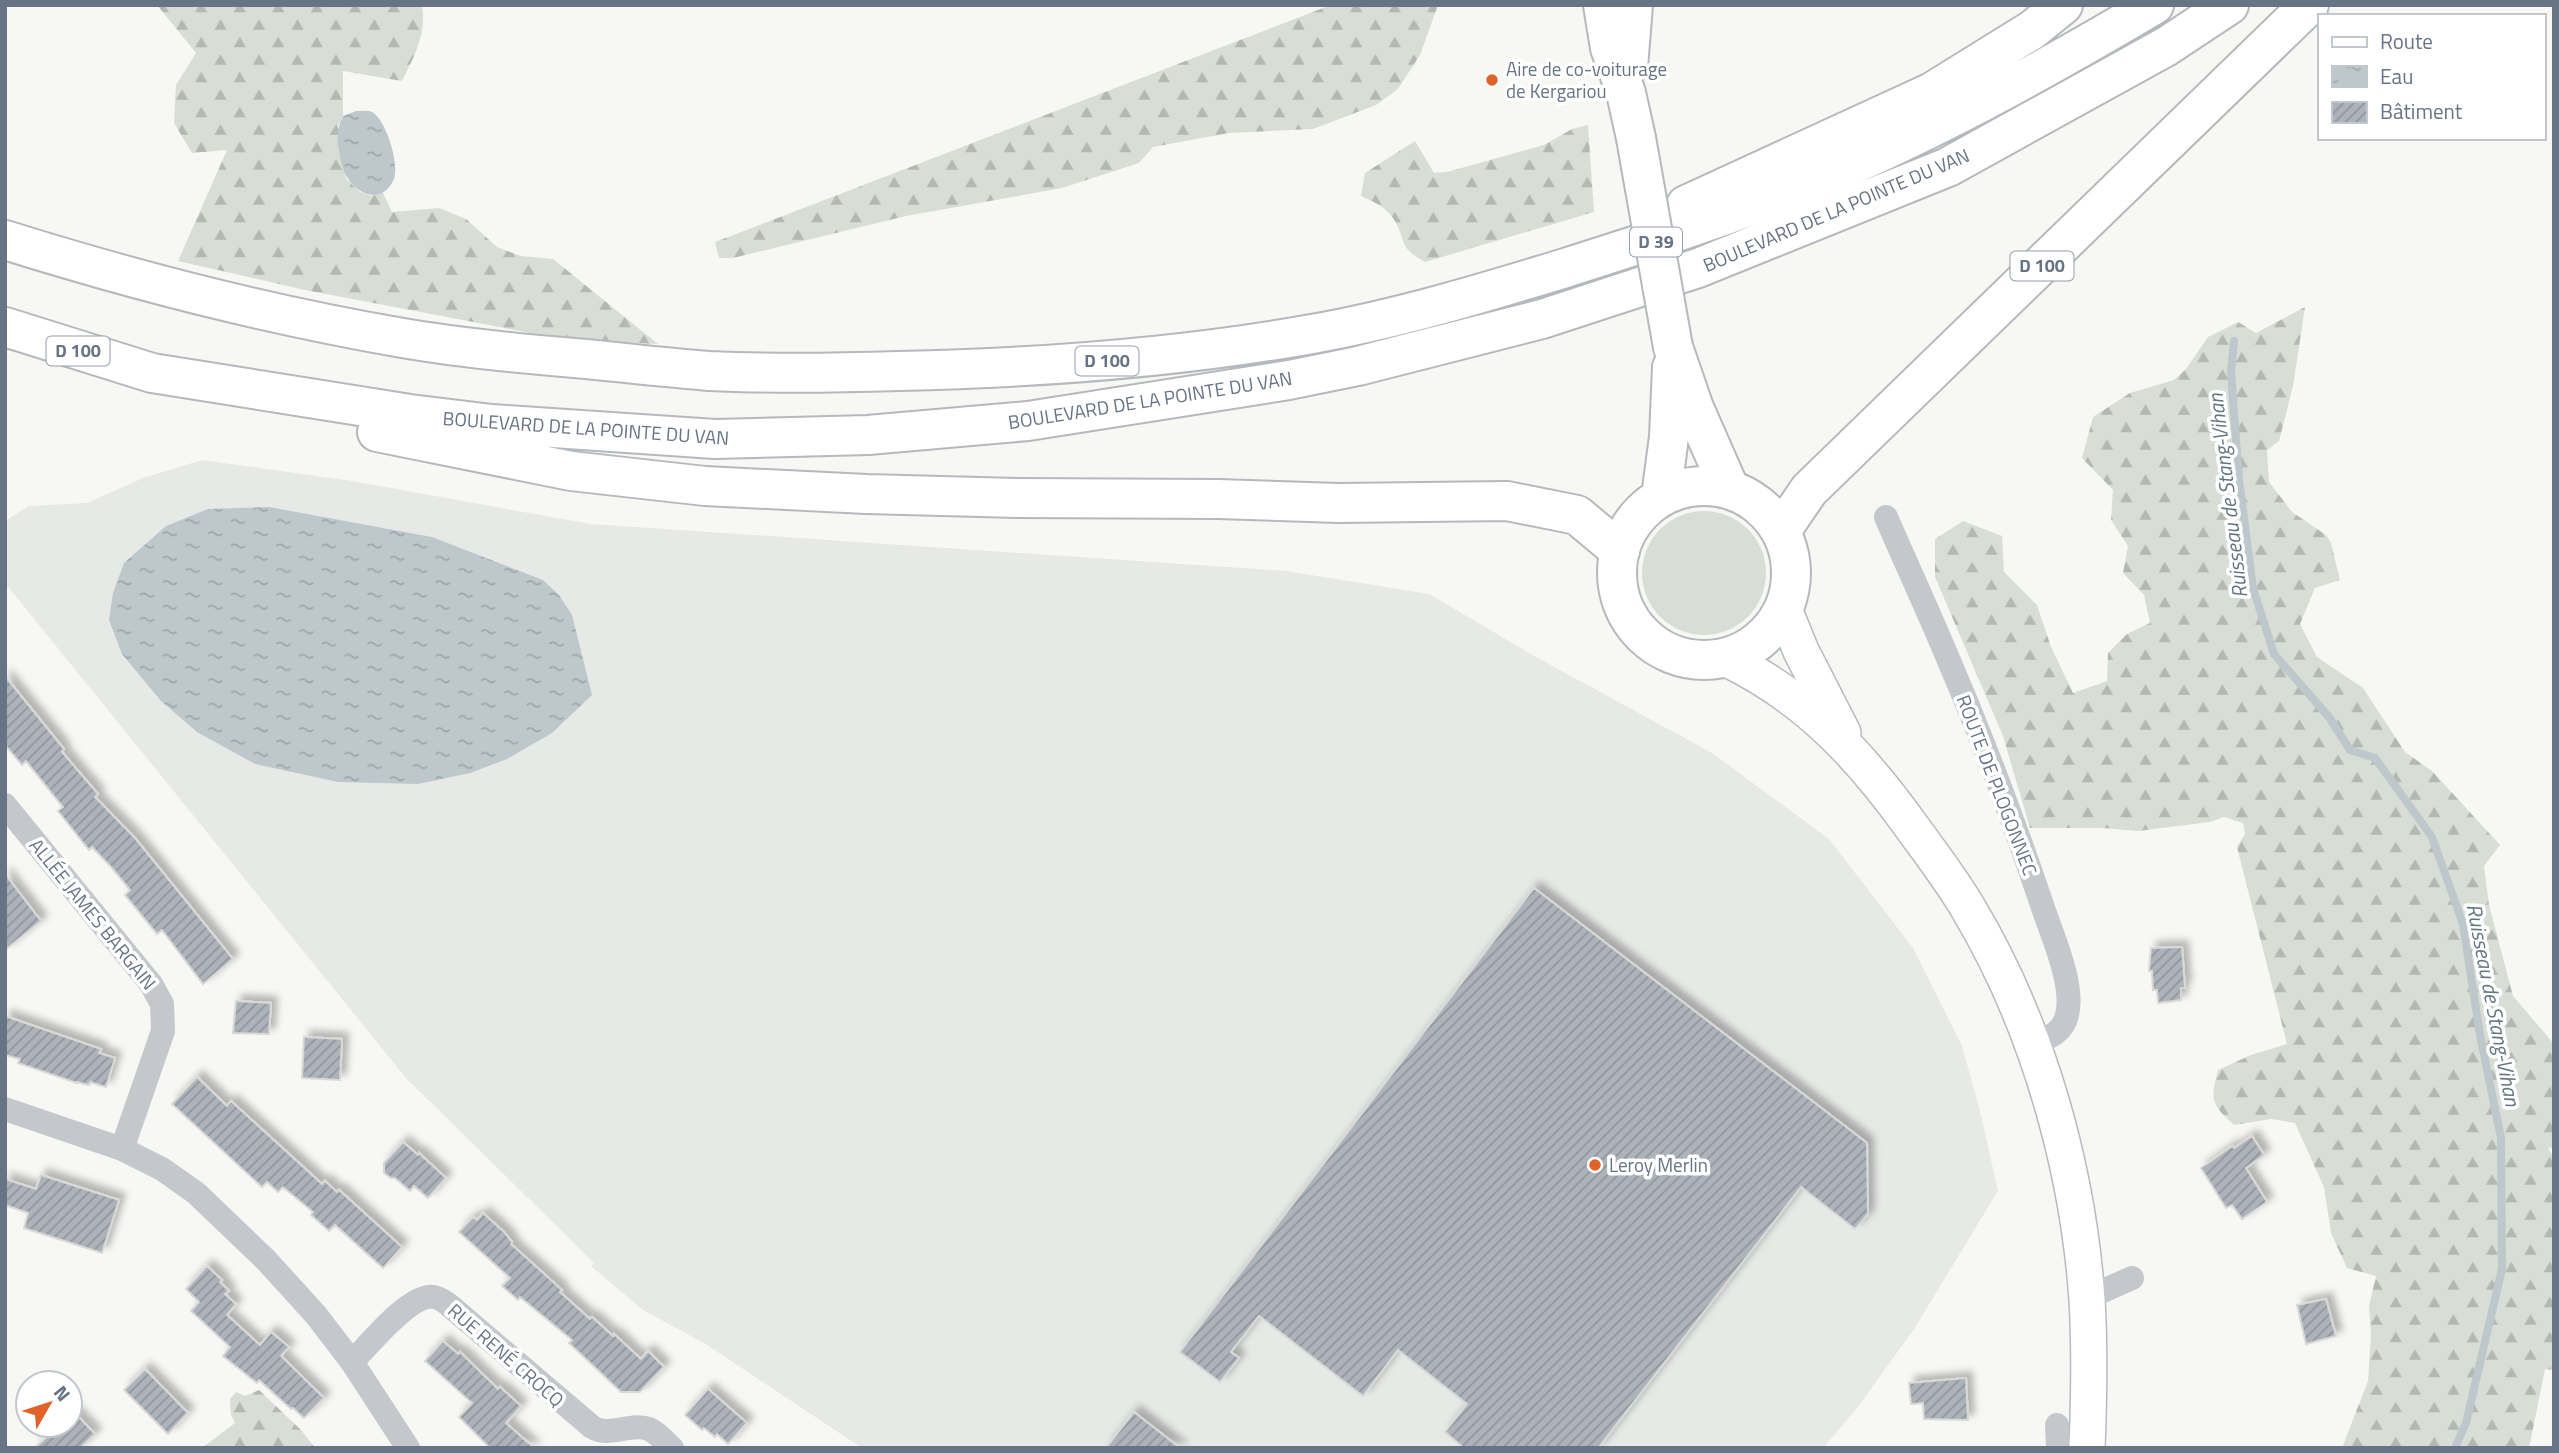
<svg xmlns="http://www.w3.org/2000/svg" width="2559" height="1453" viewBox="0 0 2559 1453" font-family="'Titillium Web',sans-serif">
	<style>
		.built { fill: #e7e9e7 }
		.grass { fill: #d8ded5 }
		.forest { fill: url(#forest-firs) }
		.water { fill: url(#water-ripples) }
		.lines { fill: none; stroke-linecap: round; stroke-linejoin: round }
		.stream { stroke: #bdc7cc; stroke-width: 8 }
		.building { fill: url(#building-hatch); stroke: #d8d8d6; stroke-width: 2; filter: url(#shadow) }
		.secondary-casing { stroke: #b6bbc0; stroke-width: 38 }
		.primary-casing { stroke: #b5b9bd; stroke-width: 42 }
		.trunk-casing { stroke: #b5b8bc; stroke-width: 42 }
		.minor { stroke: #c4c7cb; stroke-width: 24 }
		.secondary { stroke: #fff; stroke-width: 35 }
		.primary { stroke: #fff; stroke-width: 38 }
		.trunk { stroke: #fff; stroke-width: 38 }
		.primary-bridge-casing { stroke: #b5b9bd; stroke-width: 42; stroke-linecap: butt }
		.primary-bridge { stroke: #fff; stroke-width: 38 }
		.poi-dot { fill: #e26329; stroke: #fff; stroke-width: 2.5 }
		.labels { text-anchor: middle; stroke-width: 7; stroke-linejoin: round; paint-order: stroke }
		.shield { fill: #fff; stroke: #949eaa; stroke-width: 2 }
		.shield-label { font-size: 18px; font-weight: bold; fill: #667485 }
		.poi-label { font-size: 19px; fill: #667485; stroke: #fff; text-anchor: start }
		.street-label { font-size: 19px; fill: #667485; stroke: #fff }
		.water-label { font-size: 21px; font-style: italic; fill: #627681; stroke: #fff }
	</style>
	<defs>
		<pattern id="forest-firs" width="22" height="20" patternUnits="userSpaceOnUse" patternTransform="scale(1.75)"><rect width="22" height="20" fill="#d8ded5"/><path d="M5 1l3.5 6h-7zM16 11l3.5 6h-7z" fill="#b3b9b2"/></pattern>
		<pattern id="water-ripples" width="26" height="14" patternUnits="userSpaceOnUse" patternTransform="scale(1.75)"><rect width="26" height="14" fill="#bdc7cc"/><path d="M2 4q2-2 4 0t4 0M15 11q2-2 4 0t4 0" fill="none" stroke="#9da6ab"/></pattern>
		<pattern id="building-hatch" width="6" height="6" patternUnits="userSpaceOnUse" patternTransform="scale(1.75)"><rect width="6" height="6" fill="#adb3ba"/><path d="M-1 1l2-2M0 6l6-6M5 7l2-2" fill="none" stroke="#91969d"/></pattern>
		<filter id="shadow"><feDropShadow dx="6" dy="-6" stdDeviation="3.5" flood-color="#0004"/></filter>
	</defs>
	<rect width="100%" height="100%" fill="#f7f7f4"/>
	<!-- built -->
	<path class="built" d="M202 460 352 481 590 524 1286 571 1429 594 1536 657 1712 753 1829 839 1913 948 1962 1046 1980 1111 1998 1191 1914 1329 1858 1407 1823 1448H862L704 1343 643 1310 591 1266 594 1263 406 1078 5 583V521L29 506 87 503 143 478Z"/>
	<!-- grass -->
	<path class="grass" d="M1642 573a62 62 0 1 1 124 0a62 62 0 1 1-124 0Z"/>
	<!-- forest -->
	<path class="forest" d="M157 5H422C427 33 414 57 402 81L343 71V116L338 126 346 179 360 192 371 196 383 193 392 212 439 208 466 219 497 247 521 256 553 259 658 344 567 340 305 290 178 261 227 150 192 153 174 123 176 85 196 53Z
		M1331 5H1438L1420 55 1398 89 1376 105 1313 129 1229 133 1153 147 1139 163 1062 188 906 216 733 258H719L715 242Z
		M1588 125 1594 212 1425 262C1396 246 1408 241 1393 218 1386 207 1372 201 1361 196L1365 173 1415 141 1434 173 1447 172 1544 145 1572 129Z
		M2305 307 2293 386 2279 441 2267 450 2269 482 2292 512 2326 535 2331 543 2340 580 2315 588 2300 624 2317 657 2363 688 2405 752 2432 771 2500 845 2484 866 2489 905 2513 996 2554 1044V1147L2548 1148 2554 1158V1370L2545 1369 2529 1448H2342L2368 1381 2371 1334 2369 1306 2376 1276 2347 1268 2331 1233 2324 1187 2295 1123 2271 1119 2234 1125C2211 1104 2210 1100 2218 1070L2251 1055 2287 1044 2237 847 2245 834 2243 823 2224 817 2210 822 2138 831 2103 828H2030L2003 736 1935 577V539L1963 521 2002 536 2004 572 2037 605 2051 647 2073 693 2107 681 2108 653 2127 634 2150 623 2144 595 2123 573 2128 546 2111 520 2113 490 2082 458 2093 417 2130 393 2174 380 2186 369 2208 337 2238 322 2256 333Z
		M259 1390 301 1430 315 1448H202L235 1423 231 1415 230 1399 236 1392 245 1396Z"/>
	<!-- water -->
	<path class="water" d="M356 111C362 111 368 110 372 112 386 119 401 167 393 181 379 209 349 190 343 168 338 150 334 133 343 116Z
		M269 507 432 537 543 580 559 595 572 615 592 695 552 733 507 759 470 773 418 784 338 782 255 764 197 732 161 701 122 654 109 620 113 593 124 563 166 526 208 509Z"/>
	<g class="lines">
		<!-- stream -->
		<path class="stream" d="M2234 341 2231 372 2239 480 2253 588 2274 654 2329 717 2350 750 2375 758 2432 837 2463 924 2480 1035 2501 1138 2502 1269 2466 1423 2455 1448"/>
	</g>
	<!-- building -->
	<path class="building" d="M5 676 64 749 62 752 98 794 95 797 135 838 233 959 203 984 162 930 157 934 125 895 130 890 112 868 92 847 89 850 58 811 63 807 26 761 22 765 5 745Z
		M5 874 41 921 5 950Z
		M1534 888 1867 1143 1868 1214 1855 1229 1801 1187 1598 1448H1464L1445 1432 1467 1404 1398 1350 1363 1396 1259 1316 1231 1352 1239 1358 1220 1382 1180 1352Z
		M2182 947 2185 988H2181V1000L2158 1003 2157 990H2153L2152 971H2149L2151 948Z
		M236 1001 271 1003 269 1034 233 1033Z
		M5 1016 101 1049 99 1053 115 1058 106 1087 90 1082 89 1085 77 1082V1083L18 1063 20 1059 5 1055Z
		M304 1037 342 1039 340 1080 302 1078Z
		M197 1077 227 1106 231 1101 322 1184 325 1181 337 1192 339 1190 402 1247 383 1268 335 1225 329 1231 311 1215 313 1212 283 1187 278 1192 267 1182 262 1187 172 1104Z
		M2252 1136 2264 1155 2246 1168 2267 1202 2242 1219 2232 1205 2226 1208 2201 1168 2232 1146 2234 1148Z
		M403 1142 418 1155 419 1153 446 1178 428 1198 414 1186 410 1191 395 1178H391L384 1173V1163Z
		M41 1175 119 1200 102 1253 24 1228 28 1213 5 1205V1179L36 1189Z
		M483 1213 504 1232 512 1242 511 1244 562 1290 560 1292 590 1319 592 1317 613 1336 614 1334 641 1359 648 1351 664 1367 640 1392H621L569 1343 572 1340 520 1297 518 1300 502 1286 510 1278 459 1232 473 1217 477 1220Z
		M207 1266 222 1280 220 1282 229 1291 225 1294 236 1304 227 1315 260 1345 271 1332 289 1347 281 1356 324 1398 304 1418 293 1408 291 1409 259 1380 257 1383 223 1356 230 1347 191 1311 199 1302 186 1289Z
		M2326 1299 2336 1336 2306 1344 2297 1305Z
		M443 1341 458 1354 460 1352 498 1389 500 1387 521 1406 506 1423 534 1448H490L459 1417 472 1403 425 1361Z
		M145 1369 188 1413 168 1434 124 1390Z
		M1966 1378 1968 1420 1924 1419 1923 1403 1911 1404 1909 1383Z
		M708 1389 747 1423 728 1444 717 1434 715 1437 704 1428 702 1430 685 1415Z
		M74 1412 95 1434 80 1448H35L59 1425H70V1415Z
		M1134 1412 1180 1448H1106Z"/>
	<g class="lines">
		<defs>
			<path id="secondary" d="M1784 609 1801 651 1843 733
				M1725 658C1807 697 1862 757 1914 830 1933 856 1952 881 1968 908 2037 1023 2078 1167 2087 1300 2090 1349 2089 1398 2087 1448"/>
			<path id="primary" d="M1603 5 1610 48 1626 93 1636 138
				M1628 67 1633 5
				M1673 347 1694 408 1730 490
				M1617 573a87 87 0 1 1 174 0a87 87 0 1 1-174 0Z
				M1661 497 1669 437 1672 367"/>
			<path id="trunk" d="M1686 205 1932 92 2032 30 2063 5
				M5 240C133 280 264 314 397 337 459 348 523 354 586 359 627 363 668 368 709 371 772 374 836 373 899 371 1038 368 1176 358 1312 334 1397 319 1480 294 1562 269 1644 243 1726 217 1805 185 1927 135 2041 72 2154 5
				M5 327 152 373 410 414 492 424 715 439 868 435 1028 421 1289 380 1358 366 1542 319 1698 268 1948 167 2167 46 2229 5
				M377 432 571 471 705 486 866 494 1017 498 1218 499 1339 503 1507 501 1577 515 1620 551
				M1781 531 1809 490 2309 5"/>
		</defs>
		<!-- secondary casing -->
		<use href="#secondary" class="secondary-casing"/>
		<!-- primary casing -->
		<use href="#primary" class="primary-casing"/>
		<!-- trunk casing -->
		<use href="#trunk" class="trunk-casing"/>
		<!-- minor -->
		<path class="minor" d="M1886 517C1905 561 1925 604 1944 649 1980 732 2012 816 2041 902 2051 933 2075 984 2067 1015 2063 1033 2048 1038 2032 1045
			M5 805 151 984 162 1004 163 1031 122 1149
			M5 1109 122 1149 162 1169 196 1193 266 1260 316 1315 352 1362 408 1448
			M2087 1298 2132 1278
			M352 1362C369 1345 410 1293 434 1297 440 1298 445 1302 449 1305L592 1427C610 1438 631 1422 649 1429 658 1433 665 1442 672 1448
			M2057 1425 2058 1448"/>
		<!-- secondary -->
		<use href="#secondary" class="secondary"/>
		<!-- primary -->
		<use href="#primary" class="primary"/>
		<!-- trunk -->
		<use href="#trunk" class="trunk"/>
		<defs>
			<path id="primary-bridge" d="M1636 138 1673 347"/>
		</defs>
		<!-- primary-bridge casing -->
		<use href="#primary-bridge" class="primary-bridge-casing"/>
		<!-- primary-bridge -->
		<use href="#primary-bridge" class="primary-bridge"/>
	</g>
	<!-- markers -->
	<g class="poi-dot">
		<circle cx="1492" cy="80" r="7"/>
		<circle cx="1595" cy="1165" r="7"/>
	</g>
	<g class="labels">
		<!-- shield labels -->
		<g class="shield">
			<rect x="1630" y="227.5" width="52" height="29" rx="5"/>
			<rect x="2010.5" y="251.5" width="63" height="29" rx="5"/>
			<rect x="46.5" y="336.5" width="63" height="29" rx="5"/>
			<rect x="1075.5" y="346.5" width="63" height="29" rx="5"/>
		</g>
		<g class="shield-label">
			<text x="1656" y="248">D 39</text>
			<text x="2042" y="272">D 100</text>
			<text x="78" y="357">D 100</text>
			<text x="1107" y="367">D 100</text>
		</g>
		<!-- poi labels -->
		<g class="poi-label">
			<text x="1506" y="76">Aire de co-voiturage<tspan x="1506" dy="22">de Kergariou</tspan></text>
			<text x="1609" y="1172">Leroy Merlin</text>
		</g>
		<!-- street labels -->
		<g class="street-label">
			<text transform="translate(1836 210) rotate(-23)" y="7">BOULEVARD DE LA POINTE DU VAN</text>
			<text transform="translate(1150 400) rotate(-9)" y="7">BOULEVARD DE LA POINTE DU VAN</text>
			<text transform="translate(586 428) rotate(4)" y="7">BOULEVARD DE LA POINTE DU VAN</text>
			<text transform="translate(1997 785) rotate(69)" y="7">ROUTE DE PLOGONNEC</text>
			<text transform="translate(93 914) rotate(51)" y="7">ALLÉE JAMES BARGAIN</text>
			<text transform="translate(506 1355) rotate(41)" y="7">RUE RENÉ CROCQ</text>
		</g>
		<!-- water labels -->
		<g class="water-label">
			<text transform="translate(2228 496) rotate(-97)" y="7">Ruisseau de Stang-Vihan</text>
			<text transform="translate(2493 1005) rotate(79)" y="7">Ruisseau de Stang-Vihan</text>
		</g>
	</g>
	<!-- border -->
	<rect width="2559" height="1453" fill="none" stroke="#667485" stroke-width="14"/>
	<!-- legend -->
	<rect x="2318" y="14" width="228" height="126" fill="#ffffff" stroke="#c2c7ce" stroke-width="2"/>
	<rect x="2332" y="37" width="35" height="10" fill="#ffffff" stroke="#c2c7ce" stroke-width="2"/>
	<text x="2380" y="49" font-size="21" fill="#667485">Route</text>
	<rect x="2332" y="66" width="35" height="21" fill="url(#water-ripples)" stroke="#c2c7ce" stroke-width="2"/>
	<text x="2380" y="84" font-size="21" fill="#667485">Eau</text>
	<rect x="2332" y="102" width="35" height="21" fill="url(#building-hatch)" stroke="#c2c7ce" stroke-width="2"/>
	<text x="2380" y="119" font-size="21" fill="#667485">Bâtiment</text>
	<!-- north arrow -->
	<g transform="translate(49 1404) rotate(51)"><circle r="33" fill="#ffffff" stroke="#c2c7ce" stroke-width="2"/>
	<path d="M0-5L12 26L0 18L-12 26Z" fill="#e26329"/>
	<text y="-10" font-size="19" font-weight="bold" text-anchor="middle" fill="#667485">N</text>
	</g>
</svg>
